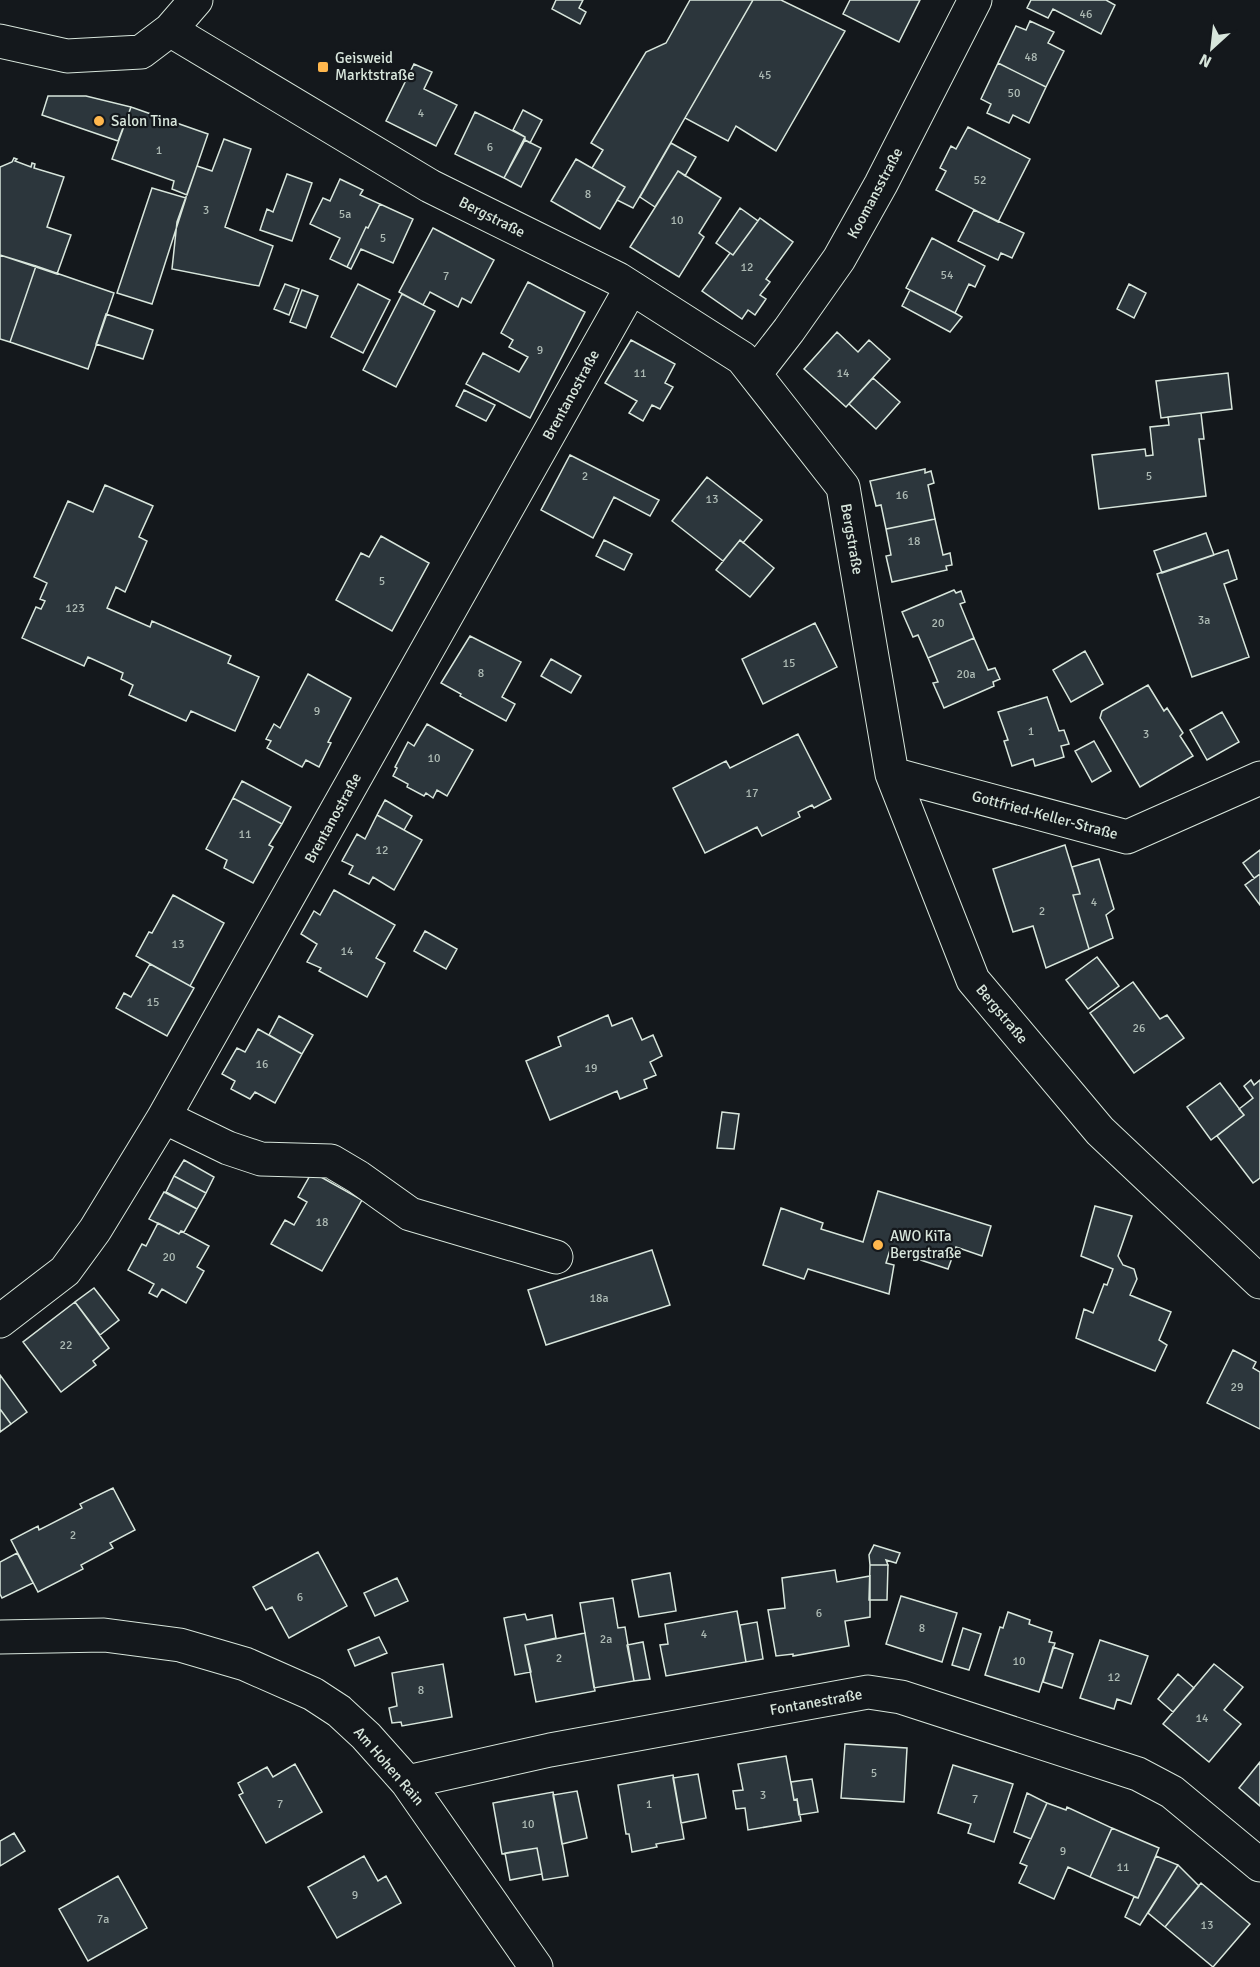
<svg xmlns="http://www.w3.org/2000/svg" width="1260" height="1967" viewBox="0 0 1260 1967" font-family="Signika,sans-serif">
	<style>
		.building { fill: #2c363c; stroke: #d8e6dc; stroke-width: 1.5 }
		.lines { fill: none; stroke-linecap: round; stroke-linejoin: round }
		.minor-casing { stroke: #d8e6dc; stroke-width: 35 }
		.minor { stroke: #14181c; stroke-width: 33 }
		.poi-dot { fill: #ffb74d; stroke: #14181c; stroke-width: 2 }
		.labels { text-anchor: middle; stroke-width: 4.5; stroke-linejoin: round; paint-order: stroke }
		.number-label { font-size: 12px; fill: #adbab4 }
		.poi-label { font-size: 15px; fill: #d8e6dc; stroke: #14181c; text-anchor: start }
		.street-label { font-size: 15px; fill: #d8e6dc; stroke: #14181c }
	</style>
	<rect width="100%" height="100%" fill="#14181c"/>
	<!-- building -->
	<path class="building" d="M556 0H583L579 8 586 12 580 24 552 9Z
		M690 0H753L633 208 617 200 625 187 592 168 603 150 591 143 646 52 666 43Z
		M753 0H781L845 31 776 151 736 126 728 141 685 118Z
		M850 0H920L899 42 843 14Z
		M1031 0H1106L1115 5 1101 34 1053 9 1048 18 1027 8Z
		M1030 21 1054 32 1048 43 1064 51 1046 87 998 63 1016 26 1026 30Z
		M998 63 1046 87 1029 123 1013 115 1009 123 987 113 991 104 981 99Z
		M414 64 432 72 424 89 457 105 436 146 386 121Z
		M48 96H86L131 107 118 141 42 115Z
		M131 107 208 134 187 195 172 189 174 181 112 159Z
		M523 110 542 120 530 143 525 140V137L513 130Z
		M475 112 525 137 504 178 455 154Z
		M968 127 1030 159 998 222 936 190 946 171 940 168 951 146 956 149Z
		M224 139 251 149 225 227 273 246 259 286 172 269 177 222 197 166 212 171Z
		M525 140 541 148 521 187 504 178Z
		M671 143 696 157 685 176 678 171 655 207 640 197Z
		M14 158 17 159 15 161 31 167 32 163 35 164 34 168 64 177 47 227 71 235 57 274 0 255V167L12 162Z
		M576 159 625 187 600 229 551 201Z
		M678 171 721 198 699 233 704 237 679 277 630 247Z
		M287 174 312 183 292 241 260 230 267 209 273 212Z
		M340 179 363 190 360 195 380 204 368 228 366 227 347 267 330 259 340 238 310 224 323 198 330 201Z
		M152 188 186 198 152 304 117 293Z
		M380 204 413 219 393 263 361 249 351 269 347 267 366 227 368 228Z
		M740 208 758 221 733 255 716 243Z
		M974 210 1024 233 1012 258 1001 253 998 260 958 241Z
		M760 218 793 242 766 279 770 282 760 295 766 299 755 315 748 310 742 319 702 291 730 253 733 255Z
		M433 228 494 260 471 303 462 298 458 307 430 292 423 305 399 292Z
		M932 238 985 266 975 287 969 284 955 313 906 288Z
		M0 255 36 266 10 342 0 339Z
		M36 266 114 293 88 369 10 342Z
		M528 282 585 312 530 418 466 384 483 353 519 372 528 357 509 347 513 340 501 333Z
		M285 284 299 289 289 315 274 309Z
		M358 284 390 300 363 353 331 337Z
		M1129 284 1146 293 1134 318 1117 309Z
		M302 290 318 296 306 328 290 322Z
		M910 290 955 313 962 317 950 332 902 306Z
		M402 294 435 311 396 387 363 370Z
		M106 314 153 330 143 359 96 344Z
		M837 332 858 352 869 340 890 359 846 407 804 369Z
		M631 340 675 364 665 383 673 387 660 409 652 405 643 421 629 413 637 401 605 383Z
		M1228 373 1232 409 1161 418 1156 381Z
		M873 378 900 402 876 429 849 404Z
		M464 390 495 405 486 421 456 406Z
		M1201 413 1204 439H1199L1206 496 1099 509 1092 455 1145 449 1146 456 1153 455 1150 427 1169 425 1168 417Z
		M570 455 659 500 650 516 614 497 593 538 541 510Z
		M925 469V473L931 471 934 483 928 485 935 519 886 529 881 505 876 506 870 481Z
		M707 477 762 520 743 543 740 540 723 561 672 521Z
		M105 485 153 506 139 537 147 541 125 592 116 587 107 608 150 627 152 621 231 656 228 663 259 677 235 731 191 711 186 721 129 695 133 685 121 679 123 673 88 657 84 666 22 638 36 607 41 609 45 601 40 599 47 583 34 577 68 501 93 512Z
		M935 519 943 555 950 553 952 565 946 566 947 570 892 582 886 556 891 555 886 529Z
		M1206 533 1214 555 1162 573 1154 551Z
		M381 536 429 563 392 631 336 600 361 553 369 557Z
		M604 540 632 554 624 570 596 556Z
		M740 540 774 568 750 597 716 570Z
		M1228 550 1237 579 1224 584 1249 657 1192 677 1157 574Z
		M954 590 956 593 961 591 965 602 960 604 974 638 928 658 918 635 913 637 902 612Z
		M815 623 837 667 763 704 742 659Z
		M470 636 521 662 502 697 515 704 506 721 460 696 461 694 441 683Z
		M974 638 988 670 995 668 1000 679 993 682 994 686 944 708 933 683 938 682 928 658Z
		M1085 651 1103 684 1071 702 1053 670Z
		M551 659 581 676 571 693 541 676Z
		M308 674 351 698 328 742 331 743 319 767 306 760 302 767 267 748 271 741 266 739 274 724 280 728Z
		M1148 685 1164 711 1167 708 1183 733 1180 736 1193 756 1140 787 1100 718 1102 711Z
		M1047 697 1059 731 1064 730 1069 744 1061 746 1064 757 1035 766 1033 759 1012 766 1004 741 1008 740 998 712Z
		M1222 712 1239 742 1207 760 1190 730Z
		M427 724 473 750 447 796 437 790 433 798 426 793 424 796 407 787 408 784 393 776 397 768 395 767 408 742 414 746Z
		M798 734 831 799 814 808 812 805 798 812 800 817 762 836 757 827 705 853 673 788 726 761 730 768Z
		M1094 741 1111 771 1092 782 1075 751Z
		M242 781 291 807 282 824 233 798Z
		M233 798 282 824 269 845 273 847 253 883 224 868 227 860 206 849Z
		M385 800 412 816 404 830 377 815Z
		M377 815 422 840 394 890 373 877 369 884 349 874 353 866 342 861 357 834 365 839Z
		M1065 845 1080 894 1073 895 1089 949 1046 968 1033 926 1013 932 993 869Z
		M1260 850V874L1254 878 1243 863Z
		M1099 859 1114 909 1106 915 1113 938 1089 949 1073 895 1080 894 1072 867Z
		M1260 874V905L1245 885Z
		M334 890 395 925 376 958 385 963 367 997 319 971 321 968 307 962 317 944 301 934 314 911 320 915Z
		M173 895 224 923 190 986 136 956 149 932 152 933Z
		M425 931 457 949 446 969 414 951Z
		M1097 957 1119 986 1088 1009 1066 980Z
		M150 964 194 988 167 1036 116 1008 124 993 131 997Z
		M1133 982 1160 1019 1167 1015 1184 1038 1134 1073 1090 1013Z
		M608 1015 612 1026 632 1018 642 1040 653 1035 662 1056 650 1062 656 1075 644 1080 647 1088 620 1099 617 1091 550 1120 526 1061 561 1046 558 1037Z
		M279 1016 313 1035 302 1054 269 1035Z
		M258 1029 302 1054 275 1103 255 1092 250 1099 231 1089 235 1081 222 1074 237 1048 245 1052Z
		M1251 1080 1254 1085 1260 1080V1178L1253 1183 1217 1136 1244 1115 1239 1109 1253 1098 1244 1086Z
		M1220 1083 1244 1115 1211 1140 1187 1107Z
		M722 1112 739 1114 734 1149 717 1148Z
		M184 1160 214 1177 206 1193 174 1176Z
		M312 1172 362 1200 322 1271 271 1244 285 1220 294 1225 307 1202 298 1197Z
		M174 1176 206 1193 197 1209 166 1192Z
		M878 1191 991 1226 982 1256 956 1247 948 1269 890 1250 886 1263 894 1265 889 1294 808 1269 804 1279 763 1265 781 1208 823 1223 821 1229 863 1242Z
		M164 1192 197 1209 184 1232 181 1231 179 1234 149 1219Z
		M1095 1206 1132 1216 1118 1256 1123 1265 1134 1269 1137 1279 1130 1295 1171 1312 1159 1340 1167 1345 1155 1371 1076 1338 1084 1309 1093 1313 1104 1284 1107 1285 1113 1269 1081 1256Z
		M158 1223 179 1234 181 1231 209 1246 197 1267 204 1271 186 1303 162 1289 157 1297 149 1293 154 1284 128 1270 142 1244 146 1246Z
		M652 1250 670 1305 546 1345 528 1290Z
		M94 1288 119 1320 100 1335 75 1302Z
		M75 1302 109 1348 93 1361 96 1365 61 1392 23 1342Z
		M1233 1350 1256 1362 1253 1368 1260 1372V1429L1207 1403Z
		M0 1375 27 1412 11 1424 0 1409Z
		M0 1409 11 1424 0 1432Z
		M113 1488 135 1530 110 1543 113 1548 81 1565 83 1569 38 1592 11 1540 38 1526 39 1530 82 1508 80 1504Z
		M874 1545 900 1553 896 1563 886 1560 888 1565H870L869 1555Z
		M318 1552 347 1606 289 1638 272 1607 266 1610 253 1587Z
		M17 1553 33 1583 2 1598 0 1594V1562Z
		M870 1565H888L887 1600H869Z
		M835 1570 837 1582 870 1576V1617L845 1621 849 1646 793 1656V1654L776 1656 768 1610 785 1608 782 1578Z
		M670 1573 676 1611 639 1617 632 1580Z
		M397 1578 408 1601 375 1616 364 1593Z
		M901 1596 957 1613 942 1662 886 1644Z
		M613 1598 618 1628 625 1627 634 1681 594 1688 580 1603Z
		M737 1611 746 1662 666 1676 660 1645 668 1644 665 1624Z
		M1008 1612 1030 1620 1029 1624 1052 1632 1049 1642 1055 1643 1039 1692 985 1675 1000 1627 1003 1628Z
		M525 1614 527 1620 552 1615 556 1638 525 1645 531 1672 515 1675 504 1618Z
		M757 1622 763 1659 746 1662 740 1625Z
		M963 1628 981 1634 969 1670 952 1665Z
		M585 1633 595 1691 536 1702 525 1645Z
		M379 1637 387 1653 355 1666 348 1650Z
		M1100 1640 1148 1656 1131 1704 1117 1699 1114 1709 1080 1698Z
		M643 1642 650 1679 634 1681 627 1645Z
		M1053 1647 1073 1654 1062 1688 1043 1682Z
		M443 1664 452 1717 402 1726 401 1722 392 1723 389 1708 397 1706 392 1673Z
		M1214 1664 1243 1687 1224 1710 1241 1724 1209 1762 1163 1724Z
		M1178 1674 1194 1688 1173 1712 1158 1699Z
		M845 1744 907 1748 904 1802 841 1798Z
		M786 1756 794 1800 797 1799 801 1821 748 1830 745 1808 736 1809 733 1791 743 1790 738 1764Z
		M1260 1762V1806L1239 1788Z
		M295 1764 322 1812 266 1843 239 1795 243 1793 238 1783 267 1767 273 1777Z
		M953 1765 1013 1784 994 1842 968 1833 971 1824 938 1813Z
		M698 1774 706 1818 681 1823 673 1778Z
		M673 1775 684 1839 656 1844 657 1847 632 1852 629 1834H626L618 1785Z
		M812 1779 818 1812 799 1815 797 1799 794 1800 791 1782Z
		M577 1791 587 1838 562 1844 553 1795Z
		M553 1792 568 1876 543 1880 537 1848 502 1854 493 1803Z
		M1027 1793 1047 1803 1031 1839 1014 1832Z
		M1047 1803 1066 1810 1067 1807 1112 1828 1090 1877 1068 1867 1054 1899 1019 1883 1027 1866 1020 1863Z
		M1112 1828 1159 1848 1138 1898 1090 1877Z
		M14 1833 25 1851 0 1866V1841Z
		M537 1848 542 1874 510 1880 505 1853Z
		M364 1856 378 1881 386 1876 401 1903 337 1938 308 1887Z
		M1156 1856 1178 1865 1140 1925 1125 1917 1134 1897 1138 1898Z
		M1178 1865 1199 1886 1165 1927 1148 1913Z
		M118 1876 147 1928 88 1961 59 1909Z
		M1201 1883 1250 1924 1213 1967 1165 1927Z"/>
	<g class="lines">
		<defs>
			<path id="minor" d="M170 30 430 186 618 279 742 358 843 487 892 774 973 980 1100 1131 1260 1282
				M0 41 67 56 141 52 170 30 196 0
				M755 374 789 330 839 259 881 184 975 0
				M892 774 1127 837 1260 778
				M164 1117 228 1148 261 1159 331 1161 358 1177 410 1214 556 1257
				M0 1321 65 1271 95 1230 164 1117 631 288
				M0 1637 104 1635 180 1645 245 1664 313 1694 339 1711 366 1736 407 1782 536 1967
				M407 1782 550 1750 868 1692 901 1697 1138 1774 1172 1792 1260 1865"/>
		</defs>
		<!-- minor casing -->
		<use href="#minor" class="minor-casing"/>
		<!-- minor -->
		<use href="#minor" class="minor"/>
	</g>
	<!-- markers -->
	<g class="poi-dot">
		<rect x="317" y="61" width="12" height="12" rx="3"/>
		<circle cx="99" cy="121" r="6"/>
		<circle cx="878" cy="1245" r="6"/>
	</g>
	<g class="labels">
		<!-- number labels -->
		<g class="number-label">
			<text x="1086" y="18">46</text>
			<text x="1031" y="61">48</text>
			<text x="765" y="79">45</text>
			<text x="1014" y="97">50</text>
			<text x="421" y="117">4</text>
			<text x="490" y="151">6</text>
			<text x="159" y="154">1</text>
			<text x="980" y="184">52</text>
			<text x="588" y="198">8</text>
			<text x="206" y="214">3</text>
			<text x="345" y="218">5a</text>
			<text x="677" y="224">10</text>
			<text x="383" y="242">5</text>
			<text x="747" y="271">12</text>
			<text x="947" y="279">54</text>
			<text x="446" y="280">7</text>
			<text x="540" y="354">9</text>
			<text x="640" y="377">11</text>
			<text x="843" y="377">14</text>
			<text x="585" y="480">2</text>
			<text x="1149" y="480">5</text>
			<text x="902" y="499">16</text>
			<text x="712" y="503">13</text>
			<text x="914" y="545">18</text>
			<text x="382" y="585">5</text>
			<text x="75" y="612">123</text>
			<text x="1204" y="624">3a</text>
			<text x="938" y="627">20</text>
			<text x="789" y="667">15</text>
			<text x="481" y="677">8</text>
			<text x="966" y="678">20a</text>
			<text x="317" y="715">9</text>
			<text x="1031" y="735">1</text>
			<text x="1146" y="738">3</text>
			<text x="434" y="762">10</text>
			<text x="752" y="797">17</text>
			<text x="245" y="838">11</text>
			<text x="382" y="854">12</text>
			<text x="1094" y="906">4</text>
			<text x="1042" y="915">2</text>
			<text x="178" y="948">13</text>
			<text x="347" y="955">14</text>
			<text x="153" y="1006">15</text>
			<text x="1139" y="1032">26</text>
			<text x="262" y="1068">16</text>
			<text x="591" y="1072">19</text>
			<text x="322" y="1226">18</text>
			<text x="169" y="1261">20</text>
			<text x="599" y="1302">18a</text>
			<text x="66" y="1349">22</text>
			<text x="1237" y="1391">29</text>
			<text x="73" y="1539">2</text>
			<text x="300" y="1601">6</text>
			<text x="819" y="1617">6</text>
			<text x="922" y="1632">8</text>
			<text x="704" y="1638">4</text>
			<text x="606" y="1643">2a</text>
			<text x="559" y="1662">2</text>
			<text x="1019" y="1665">10</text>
			<text x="1114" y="1681">12</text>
			<text x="421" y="1694">8</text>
			<text x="1202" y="1722">14</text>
			<text x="874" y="1777">5</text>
			<text x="763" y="1799">3</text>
			<text x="975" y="1803">7</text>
			<text x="280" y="1808">7</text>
			<text x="649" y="1808">1</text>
			<text x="528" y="1828">10</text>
			<text x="1063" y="1855">9</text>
			<text x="1123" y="1871">11</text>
			<text x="355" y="1899">9</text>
			<text x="103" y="1923">7a</text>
			<text x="1207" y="1929">13</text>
		</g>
		<!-- poi labels -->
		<g class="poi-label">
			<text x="335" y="63">Geisweid<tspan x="335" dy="17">Marktstraße</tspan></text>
			<text x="111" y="126">Salon Tina</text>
			<text x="890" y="1241">AWO KiTa<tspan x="890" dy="17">Bergstraße</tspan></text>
		</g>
		<!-- street labels -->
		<g class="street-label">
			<text transform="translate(875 193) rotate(-62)" y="5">Koomansstraße</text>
			<text transform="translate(492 217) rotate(27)" y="5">Bergstraße</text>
			<text transform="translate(571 395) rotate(-61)" y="5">Brentanostraße</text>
			<text transform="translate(852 539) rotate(80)" y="5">Bergstraße</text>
			<text transform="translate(1045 815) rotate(15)" y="5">Gottfried-Keller-Straße</text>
			<text transform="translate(333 818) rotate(-61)" y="5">Brentanostraße</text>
			<text transform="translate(1002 1014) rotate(50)" y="5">Bergstraße</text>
			<text transform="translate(816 1702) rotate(-10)" y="5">Fontanestraße</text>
			<text transform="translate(389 1766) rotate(49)" y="5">Am Hohen Rain</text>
		</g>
	</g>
	<!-- north arrow -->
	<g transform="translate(1212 48) rotate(207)" stroke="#14181c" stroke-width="4.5" paint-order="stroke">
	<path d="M0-4.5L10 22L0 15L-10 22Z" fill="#d8e6dc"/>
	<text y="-9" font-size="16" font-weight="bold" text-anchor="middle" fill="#d8e6dc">N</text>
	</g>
</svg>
